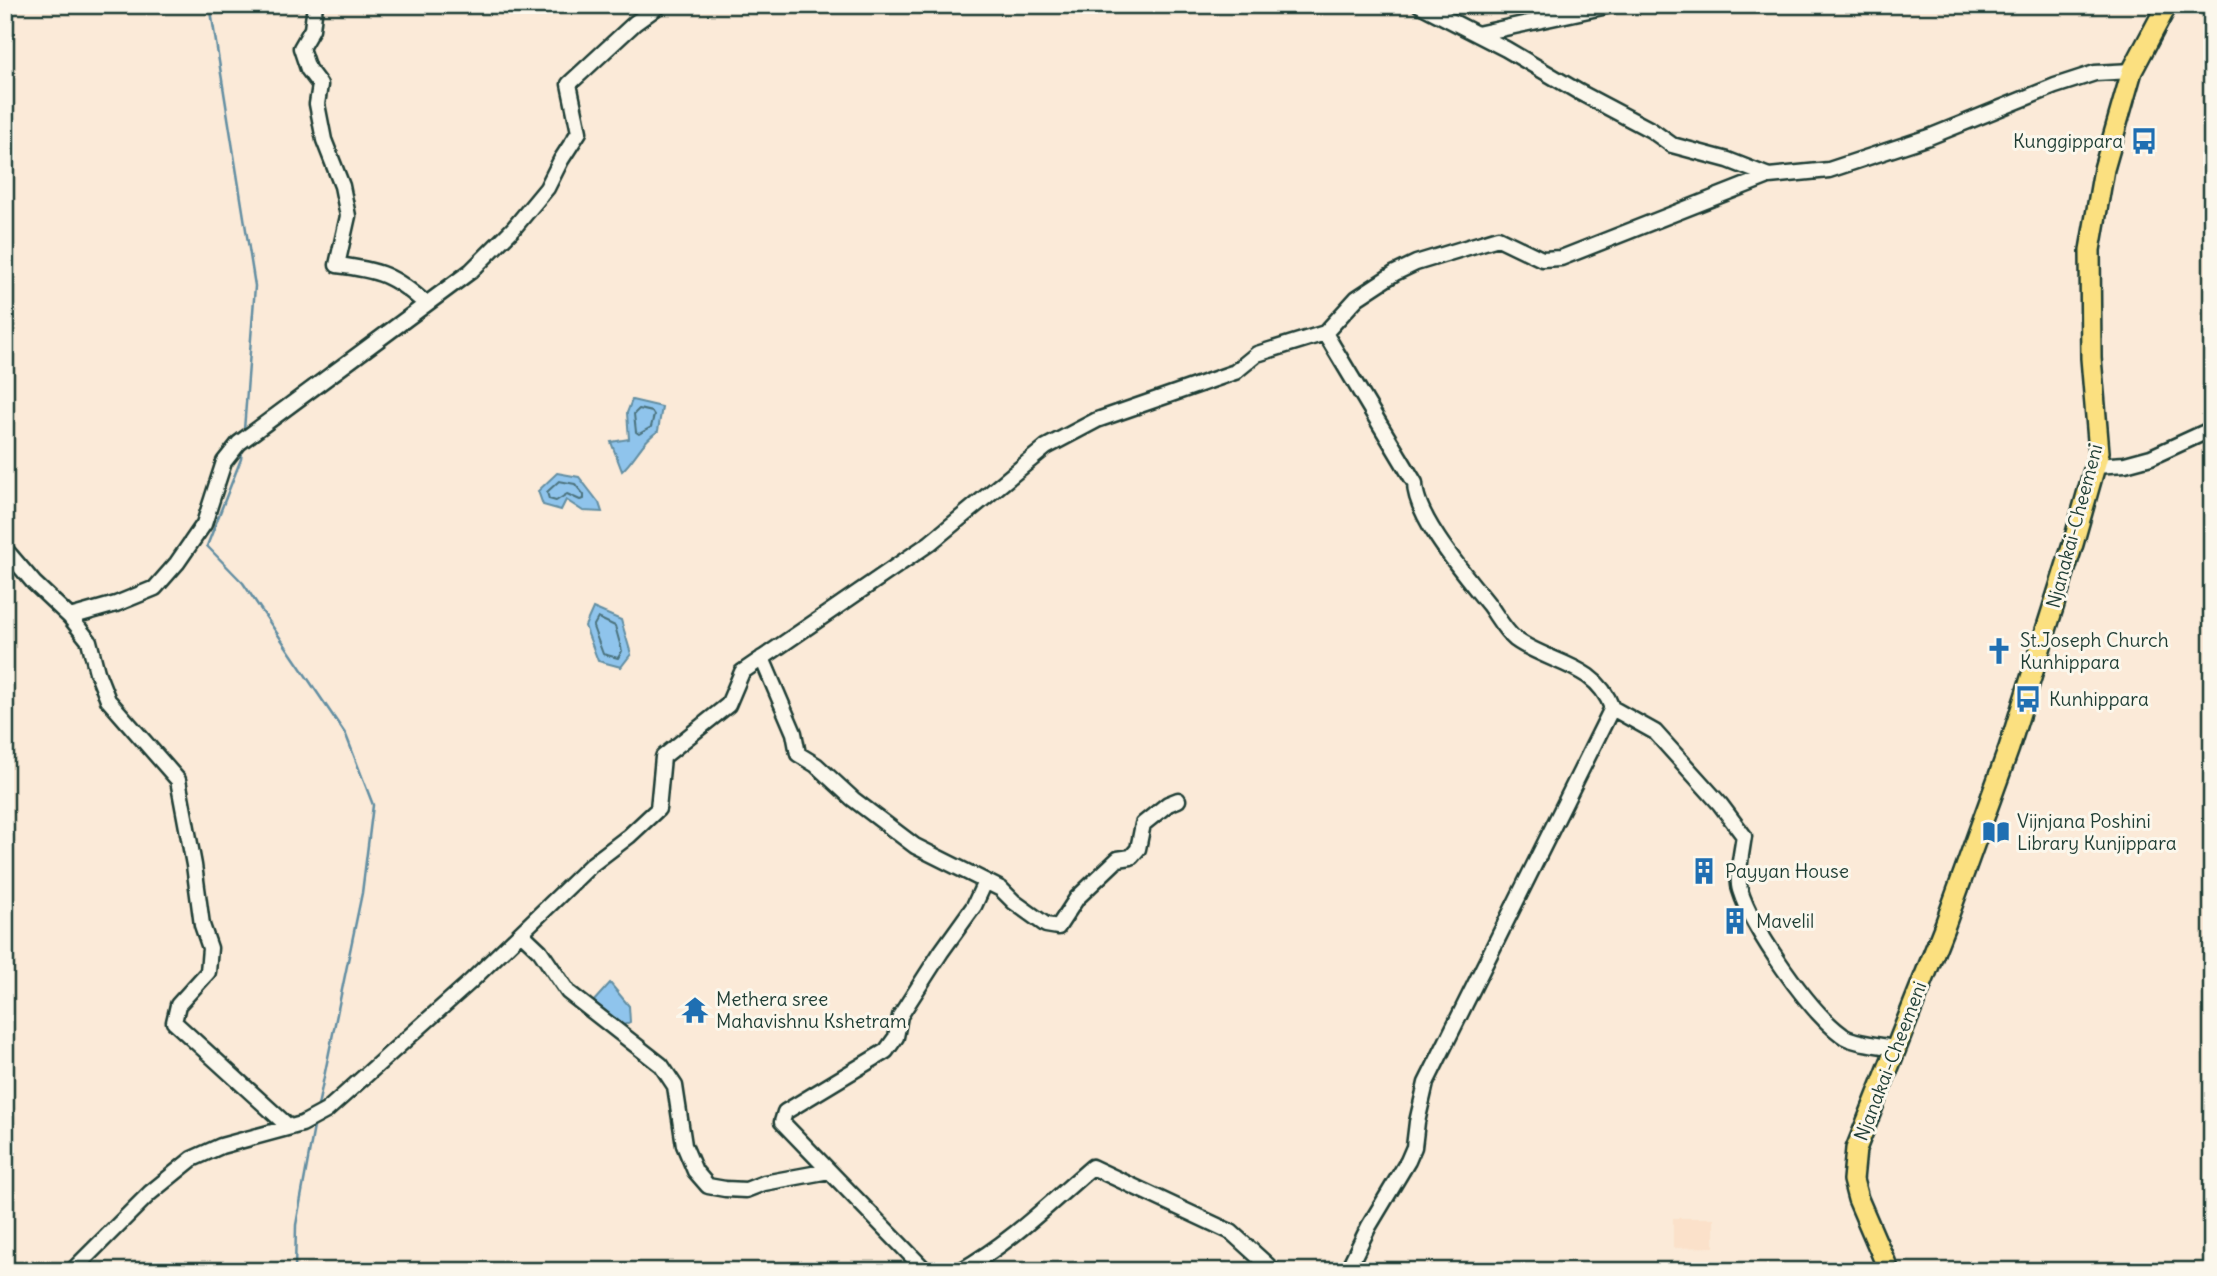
<svg xmlns="http://www.w3.org/2000/svg" width="2217" height="1276" viewBox="0 0 2217 1276" font-family="Delius,sans-serif">
	<style>
		.built { fill: #fbe1ca }
		.water { fill: #8fc4ec; stroke: #628ea2; stroke-width: 2 }
		.lines { fill: none; stroke-linecap: round; stroke-linejoin: round }
		.shore { stroke: #4c737e; stroke-width: 2 }
		.stream { stroke: #628ea2; stroke-width: 2.5 }
		.minor-casing { stroke: #1f3d34; stroke-width: 19 }
		.major-casing { stroke: #1f3d34; stroke-width: 24 }
		.minor { stroke: #fbf7ec; stroke-width: 14 }
		.major { stroke: #fbe080; stroke-width: 19 }
		.labels { text-anchor: middle; stroke-width: 6; stroke-linejoin: round; paint-order: stroke }
		.poi-label { font-size: 19px; fill: #1f3d34; stroke: #fbf7ec; text-anchor: start }
		.street-label { font-size: 19px; fill: #1f3d34; stroke: #fbf7ec }
	</style>
	<rect width="100%" height="100%" fill="#fbead8"/>
	<filter id="ink" filterUnits="userSpaceOnUse"><feTurbulence type="fractalNoise" baseFrequency=".0143" numOctaves="2"/><feDisplacementMap in="SourceGraphic" scale="14" xChannelSelector="R" yChannelSelector="G"/><feConvolveMatrix kernelMatrix="1 2 1 2 8 2 1 2 1" color-interpolation-filters="sRGB"/></filter>
	<g filter="url(#ink)">
		<!-- built -->
		<path class="built" d="M1673 1218H1714V1247L1673 1248Z"/>
		<!-- water -->
		<path class="water" d="M632 400 662 407 658 431C642 441 636 458 622 471L611 442 629 439 627 413Z
			M557 473 579 477 599 503 602 512 583 511 566 500 561 510 543 505 538 491Z
			M593 608 621 620 631 654 621 667 598 661 585 626Z
			M610 983 629 1006 630 1022 622 1026 604 1021 593 1002Z"/>
		<g class="lines">
			<!-- shore -->
			<path class="shore" d="M639 409 652 412 654 415 651 427 639 434 636 432 634 414Z
				M559 481 575 484 584 495V499L580 500 567 494 556 501 549 499 547 492Z
				M598 618 615 626 622 651 618 658 603 654 593 627Z"/>
			<!-- stream -->
			<path class="stream" d="M210 5 255 286 244 430
				M242 451 241 459 207 546 243 583 346 735 373 805 362 893 318 1106
				M295 1271 296 1225 314 1127"/>
			<defs>
				<path id="minor" d="M315 5 312 29 301 48 308 69 320 85 317 104 324 140 342 186 348 216 337 265C379 270 394 275 426 304
					M1420 5 1506 49 1579 92 1651 130 1672 145 1728 160 1769 176 1829 170 1929 137 2055 86 2095 73 2132 71
					M1477 34 1612 5
					M1325 333 1415 483C1415 518 1467 577 1489 605 1497 616 1505 631 1515 639 1549 664 1596 663 1612 708L1655 732 1720 804 1744 836C1742 850 1736 877 1740 890 1752 929 1809 1011 1842 1035 1851 1043 1881 1045 1894 1048
					M2095 466 2125 464 2151 457 2212 429
					M5 549 34 583 70 617 89 641 97 672 108 700 178 780 194 865 202 925 210 948 208 972 178 1005 174 1022 289 1127
					M70 617 116 604 155 588 177 563 204 524 224 462 239 443 471 271 513 229 547 188 561 160 579 132 569 84 635 23 660 5
					M762 658 794 733 798 754 816 765 853 799 915 846 1001 889 1014 902 1046 925 1058 927 1077 898 1118 859 1131 857 1138 849 1143 824 1168 804 1178 800
					M521 933 540 951 568 992 661 1065 675 1086 684 1145 695 1171 708 1186 725 1189 746 1190 764 1183 829 1171
					M72 1271 150 1193 192 1159 221 1146 302 1124 326 1111 470 982 591 865 629 836 658 809 663 757 728 705 742 672 930 543 1046 447 1097 420 1235 372 1257 354 1325 333 1357 298 1395 273 1416 263 1498 238 1542 259 1561 258 1769 176
					M926 1271 782 1122 785 1112 886 1051 896 1037 900 1016 941 952 974 906 985 882
					M960 1271C1010 1243 1049 1204 1092 1167L1231 1232 1274 1271
					M1347 1271 1369 1226 1408 1161 1414 1147 1417 1122 1426 1083 1612 708"/>
				<path id="major" d="M1889 1271 1858 1199 1853 1180 1856 1149 1945 925 2009 748 2073 544 2099 452 2091 358 2090 250 2104 169 2132 71 2167 5"/>
			</defs>
			<!-- minor casing -->
			<use href="#minor" class="minor-casing"/>
			<!-- major casing -->
			<use href="#major" class="major-casing"/>
			<!-- minor -->
			<use href="#minor" class="minor"/>
			<!-- major -->
			<use href="#major" class="major"/>
		</g>
	</g>
	<!-- icons -->
	<defs>
		<symbol id="bus-bare" viewBox="-9 -9 18 18"><path d="M-5-6H5V4H4V6H2V4H-2V6H-4V4H-5ZM-3.5-4V0h7V-4ZM-3.5 1.2v1.5H-2V1.2ZM2 1.2v1.5H3.5V1.2Z" fill="#1f6fb2" stroke="#fbf7ec" stroke-width="2.5" paint-order="stroke"/></symbol>
		<symbol id="church-bare" viewBox="-9 -9 18 18"><path d="M-1.2-6h2.4v3.5h3.3v2.4h-3.3V6h-2.4V-.1h-3.3v-2.4h3.3Z" fill="#1f6fb2" stroke="#fbf7ec" stroke-width="2.5" paint-order="stroke"/></symbol>
		<symbol id="library-bare" viewBox="-9 -9 18 18"><path d="M-6-4Q-3-5.5-.7-3.5V5Q-3 3-6 4ZM6-4Q3-5.5 .7-3.5V5Q3 3 6 4Z" fill="#1f6fb2" stroke="#fbf7ec" stroke-width="2.5" paint-order="stroke"/></symbol>
		<symbol id="building-bare" viewBox="-9 -9 18 18"><path d="M-4-6H4V6H1V3H-1V6H-4ZM-2.5-4.3h1.7v1.8h-1.7ZM.8-4.3h1.7v1.8H.8ZM-2.5-1h1.7V.8h-1.7ZM.8-1h1.7V.8H.8Z" fill="#1f6fb2" stroke="#fbf7ec" stroke-width="2.5" paint-order="stroke"/></symbol>
		<symbol id="temple-bare" viewBox="-9 -9 18 18"><path d="M0-6L5-2H3V0L6.5 2.5H4V6H1.5V3h-3V6H-4V2.5H-6.5L-3 0V-2H-5Z" fill="#1f6fb2" stroke="#fbf7ec" stroke-width="2.5" paint-order="stroke"/></symbol>
	</defs>
	<g fill-rule="evenodd">
		<use href="#bus-bare" x="2125" y="122" width="38" height="38"/>
		<use href="#church-bare" x="1980" y="632" width="38" height="38"/>
		<use href="#bus-bare" x="2009" y="680" width="38" height="38"/>
		<use href="#library-bare" x="1977" y="813" width="38" height="38"/>
		<use href="#building-bare" x="1685" y="852" width="38" height="38"/>
		<use href="#building-bare" x="1716" y="902" width="38" height="38"/>
		<use href="#temple-bare" x="676" y="991" width="38" height="38"/>
	</g>
	<g class="labels">
		<!-- poi labels -->
		<g class="poi-label">
			<text x="2123" y="148" text-anchor="end">Kunggippara</text>
			<text x="2020" y="647">St.Joseph Church<tspan x="2020" dy="22">Kunhippara</tspan></text>
			<text x="2049" y="706">Kunhippara</text>
			<text x="2017" y="828">Vijnjana Poshini<tspan x="2017" dy="22">Library Kunjippara</tspan></text>
			<text x="1725" y="878">Payyan House</text>
			<text x="1756" y="928">Mavelil</text>
			<text x="716" y="1006">Methera sree<tspan x="716" dy="22">Mahavishnu Kshetram</tspan></text>
		</g>
		<!-- street labels -->
		<g class="street-label">
			<text transform="translate(2074 526) rotate(-75)" y="7">Njanakai-Cheemeni</text>
			<text transform="translate(1890 1061) rotate(-69)" y="7">Njanakai-Cheemeni</text>
		</g>
	</g>
	<!-- margin -->
	<rect width="2217" height="1276" fill="none" stroke="#fbf7ec" stroke-width="28"/>
	<rect x="14" y="14" width="2189" height="1248" fill="none" stroke="#1f3d34" stroke-width="2.5" filter="url(#ink)"/>
</svg>
